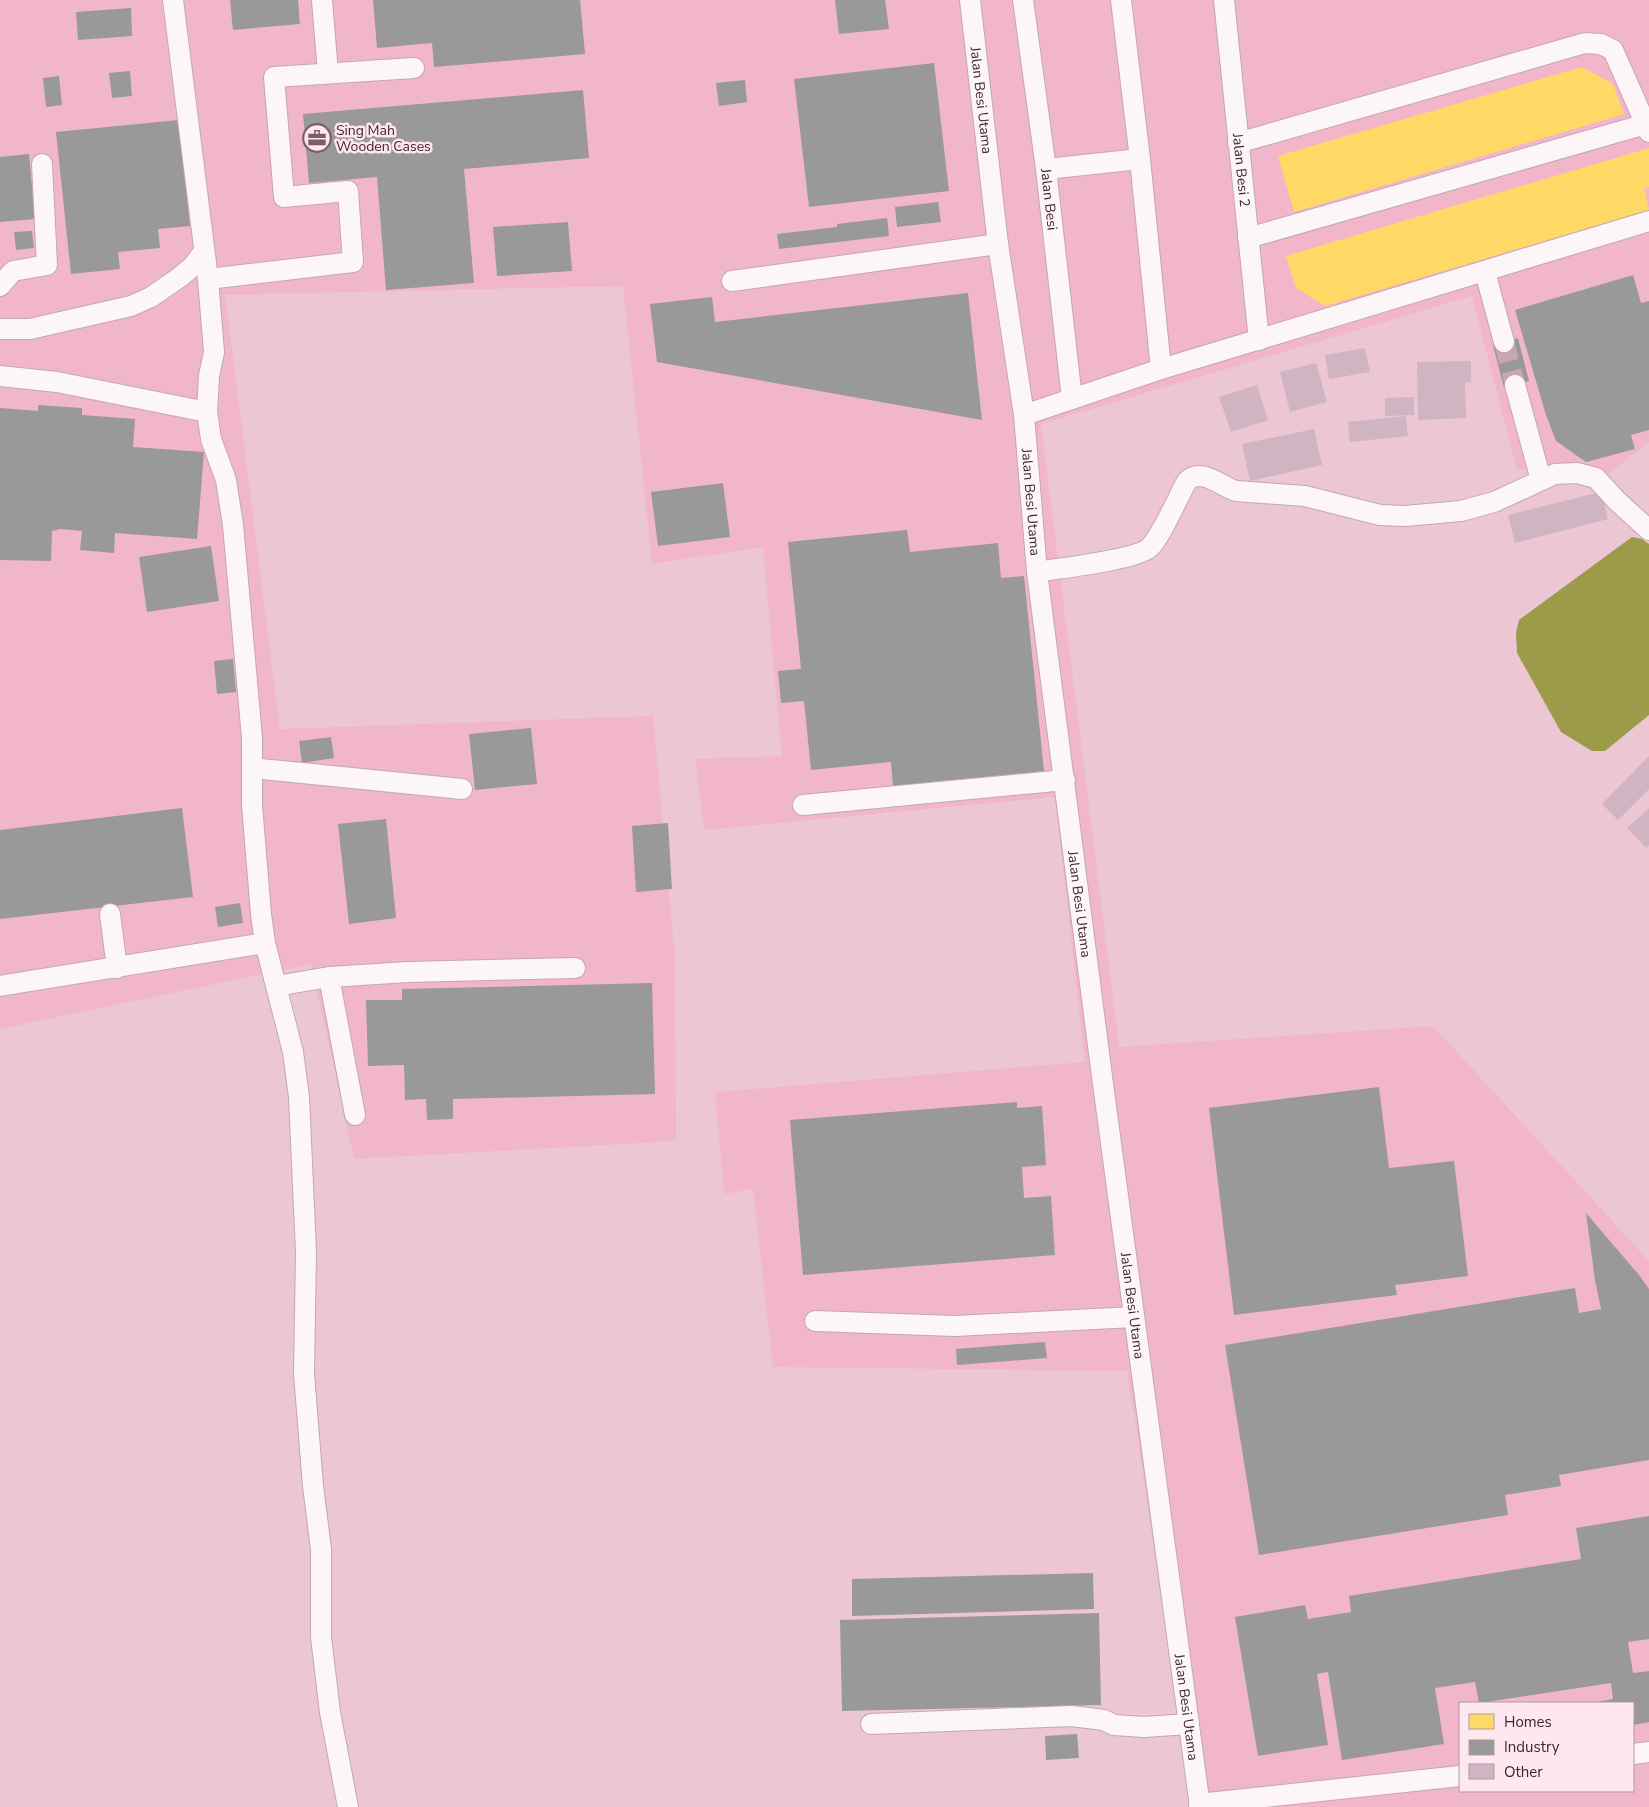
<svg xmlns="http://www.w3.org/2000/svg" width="1649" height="1807" viewBox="0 0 1649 1807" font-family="'Nunito Sans',sans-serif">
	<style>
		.built { fill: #f2b6ca; fill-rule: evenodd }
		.water { fill: #9b9b4a }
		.homes { fill: #ffd966 }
		.industry { fill: #999 }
		.building { fill: #d0b4c1 }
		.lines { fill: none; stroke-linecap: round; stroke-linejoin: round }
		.minor-tunnel { stroke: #caa6b2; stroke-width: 20; stroke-dasharray: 20 10; stroke-linecap: butt }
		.minor-casing { stroke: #c4a7b1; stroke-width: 22 }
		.minor { stroke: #fcf6f8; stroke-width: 20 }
		.labels { text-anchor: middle; stroke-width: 5; stroke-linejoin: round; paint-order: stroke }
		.street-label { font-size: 14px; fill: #40252f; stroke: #fee7ee }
		.poi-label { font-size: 14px; fill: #40252f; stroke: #fee7ee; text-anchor: start }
	</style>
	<rect width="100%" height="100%" fill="#edc6d3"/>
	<!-- built -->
	<path class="built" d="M0 0H1649V442L1609 474 1566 465 1517 470 1472 296 1041 424 1119 1047 1433 1026 1649 1261V1807H1195L1127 1371 773 1367 753 1189 724 1194 715 1092 1085 1062 1055 797 704 830 695 759 782 756 763 547 652 564 623 286 225 295 280 729 653 716 675 959 676 1141 354 1159 311 964 0 1029ZM1460 1703H1633V1791H1460Z"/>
	<!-- water -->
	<path class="water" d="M1632 537 1642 539 1649 544V715L1605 751H1592L1561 732 1517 653 1516 633 1519 620Z"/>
	<!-- homes -->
	<path class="homes" d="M1582 67 1613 84 1624 114 1294 212 1278 156Z
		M1649 148V187L1644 188 1649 210 1325 306 1296 288 1286 256Z"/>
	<!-- industry -->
	<path class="industry" d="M230 0H298L300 24 233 30Z
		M373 0H580L585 54 434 67 432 43 377 48Z
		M835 0H885L889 29 839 34Z
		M131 8 132 36 78 40 76 12Z
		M934 63 949 191 809 207 794 79Z
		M130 71 132 96 112 98 109 73Z
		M59 76 62 105 46 107 43 78Z
		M745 80 747 102 719 106 716 83Z
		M583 90 589 158 464 169 474 283 386 290 377 177 309 183 303 114Z
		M179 120 190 226 158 229 160 248 118 252 120 269 71 274 56 132Z
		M29 154 35 219 0 222V157Z
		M938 202 941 222 897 227 895 207Z
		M887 218 889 236 779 249 777 234 837 227V224Z
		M568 222 572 271 497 276 493 227Z
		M32 231 34 248 16 250 14 232Z
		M1633 275 1641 303 1649 301V430L1631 435 1635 449 1586 462 1556 441 1546 415 1515 310Z
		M968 293 982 420 657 362 650 304 712 297 715 322Z
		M1518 338 1529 381 1504 388 1493 345Z
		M38 405 82 408V415L135 419 133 447 204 452 197 539 115 533 114 553 80 550 82 531 60 529 52 531 51 561 0 560V408L38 411Z
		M723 483 730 537 658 546 651 492Z
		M907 530 910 552 998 543 1001 578 1024 576 1044 771 893 786 891 762 811 770 804 701 781 703 778 671 801 669 788 542Z
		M211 546 219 601 147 612 139 557Z
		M233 659 236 692 217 694 214 661Z
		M531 728 537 784 475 790 469 734Z
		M331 737 334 758 302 763 299 741Z
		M182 808 193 897 0 919V830Z
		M386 819 396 918 349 924 338 824Z
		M668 823 672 889 636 892 632 826Z
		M240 903 243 923 218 927 215 907Z
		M652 983 655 1094 453 1099V1119L427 1120 426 1099 405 1100 404 1065 368 1066 366 1000H402V989Z
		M1379 1087 1389 1168 1454 1161 1468 1276 1395 1285 1397 1295 1234 1315 1209 1108Z
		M1017 1102V1108L1042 1106 1046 1165 1022 1167 1024 1198 1051 1196 1055 1255 803 1275 790 1120Z
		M1586 1213 1639 1275 1649 1289V1460L1559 1475 1561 1486 1505 1495 1508 1515 1259 1555 1225 1345 1575 1288 1579 1313 1601 1309 1595 1280Z
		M1045 1342 1047 1358 957 1365 956 1349Z
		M1649 1516V1639L1628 1642 1633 1673 1649 1671V1722L1633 1725V1703H1592L1613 1699 1611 1683 1479 1703 1475 1682 1435 1688 1444 1744 1342 1760 1328 1672 1317 1674 1328 1745 1258 1756 1235 1617 1305 1605 1308 1619 1351 1612 1349 1596 1581 1559 1576 1528Z
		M1093 1573 1094 1609 852 1616V1579Z
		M1099 1613 1101 1705 842 1711 840 1620Z
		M1077 1734 1079 1758 1046 1760 1045 1736Z"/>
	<!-- building -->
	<path class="building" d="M1365 348 1370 372 1329 379 1325 355Z
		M1471 361V382L1465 383 1466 418 1418 420 1417 362Z
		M1316 363 1327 402 1290 412 1280 372Z
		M1257 385 1268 420 1231 432 1219 397Z
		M1414 397V415L1385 416V398Z
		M1406 416 1408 436 1350 442 1348 422Z
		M1314 429 1322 465 1250 481 1242 444Z
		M1601 492 1608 519 1515 543 1508 515Z
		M1649 756V789L1618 820 1602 804Z
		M1649 808V845L1646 848 1627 828Z"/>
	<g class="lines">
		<!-- minor-tunnel -->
		<path class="minor-tunnel" d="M1504 342 1515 385"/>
		<defs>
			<g id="minor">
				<path d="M173 0 208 279 214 352 209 376 207 412 211 439 226 480 233 525 252 738V805L261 914 265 943 293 1052 299 1097 306 1252 304 1374 313 1486 321 1549V1637L330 1712 348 1807"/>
				<path d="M322 0 328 73"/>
				<path id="s1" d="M970 0 998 244 1024 415 1037 572 1103 1084 1200 1807"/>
				<path id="s2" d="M1023 0 1046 169 1072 399"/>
				<path d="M1121 0 1140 159 1161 369"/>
				<path id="s3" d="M1224 0 1259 340"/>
				<path d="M1238 143 1585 43 1601 44 1613 50 1649 132"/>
				<path d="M1046 169 1140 159"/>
				<path d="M1248 238 1646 124"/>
				<path d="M1485 272 1504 342"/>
				<path d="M208 279 353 262 348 191 284 197 274 77 414 68"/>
				<path d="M732 281 998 244"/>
				<path d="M0 286 13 271 47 265 42 164"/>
				<path d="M0 329H30L131 306 151 297 180 277 193 266 204 251"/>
				<path d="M0 376 57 382 207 412"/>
				<path d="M1515 385 1541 480"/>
				<path d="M1024 415 1161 369 1649 221"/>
				<path d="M1037 572C1060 568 1135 560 1149 548 1161 537 1178 497 1187 481 1202 467 1220 486 1236 491L1305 496 1380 515 1405 516 1461 511 1494 502 1555 474 1577 473 1596 478 1617 501 1649 530"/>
				<path d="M252 768 462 789"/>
				<path d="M803 805 1065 780"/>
				<path d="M110 914 117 968"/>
				<path d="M329 977 355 1115"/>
				<path d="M0 986 265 943"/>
				<path d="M276 986 329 977 408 972 575 968"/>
				<path d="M815 1321 955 1326 1134 1317"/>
				<path d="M871 1724 1071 1716 1104 1720 1114 1725 1144 1727 1189 1724"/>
				<path d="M1633 1754 1649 1752"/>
				<path d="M1199 1804 1460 1776"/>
			</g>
		</defs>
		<!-- minor casing -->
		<use href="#minor" class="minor-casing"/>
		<!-- minor -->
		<use href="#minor" class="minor"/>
	</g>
	<!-- icons -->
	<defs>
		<symbol id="office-ring" viewBox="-11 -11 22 22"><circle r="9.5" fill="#fee7ee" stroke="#7d5d68" stroke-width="1.5"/><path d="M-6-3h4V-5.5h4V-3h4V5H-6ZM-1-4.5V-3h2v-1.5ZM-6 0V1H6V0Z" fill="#7d5d68"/></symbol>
	</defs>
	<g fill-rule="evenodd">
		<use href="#office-ring" x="301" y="122" width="32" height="32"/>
	</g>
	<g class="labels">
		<!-- street labels -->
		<g class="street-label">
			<text dy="5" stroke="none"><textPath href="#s1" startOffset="101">Jalan Besi Utama</textPath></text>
			<text dy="5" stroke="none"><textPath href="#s3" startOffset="171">Jalan Besi 2</textPath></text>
			<text dy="5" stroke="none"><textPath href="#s2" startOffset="201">Jalan Besi</textPath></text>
			<text dy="5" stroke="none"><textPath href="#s1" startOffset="506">Jalan Besi Utama</textPath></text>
			<text dy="5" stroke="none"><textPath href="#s1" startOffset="911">Jalan Besi Utama</textPath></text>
			<text dy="5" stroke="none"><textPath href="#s1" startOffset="1316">Jalan Besi Utama</textPath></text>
			<text dy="5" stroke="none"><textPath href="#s1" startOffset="1721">Jalan Besi Utama</textPath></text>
		</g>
		<!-- poi labels -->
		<g class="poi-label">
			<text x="336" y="135">Sing Mah<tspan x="336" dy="16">Wooden Cases</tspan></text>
		</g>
	</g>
	<!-- legend -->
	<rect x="1459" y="1702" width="175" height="90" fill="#fee7ee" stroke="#b299a2"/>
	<rect x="1469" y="1714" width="25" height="15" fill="#ffd966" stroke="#b299a2"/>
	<text x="1504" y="1727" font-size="15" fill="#40252f">Homes</text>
	<rect x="1469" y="1740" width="25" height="15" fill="#999999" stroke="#b299a2"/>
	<text x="1504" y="1752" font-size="15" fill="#40252f">Industry</text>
	<rect x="1469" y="1764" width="25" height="15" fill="#d0b4c1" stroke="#b299a2"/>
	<text x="1504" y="1777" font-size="15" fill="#40252f">Other</text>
</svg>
